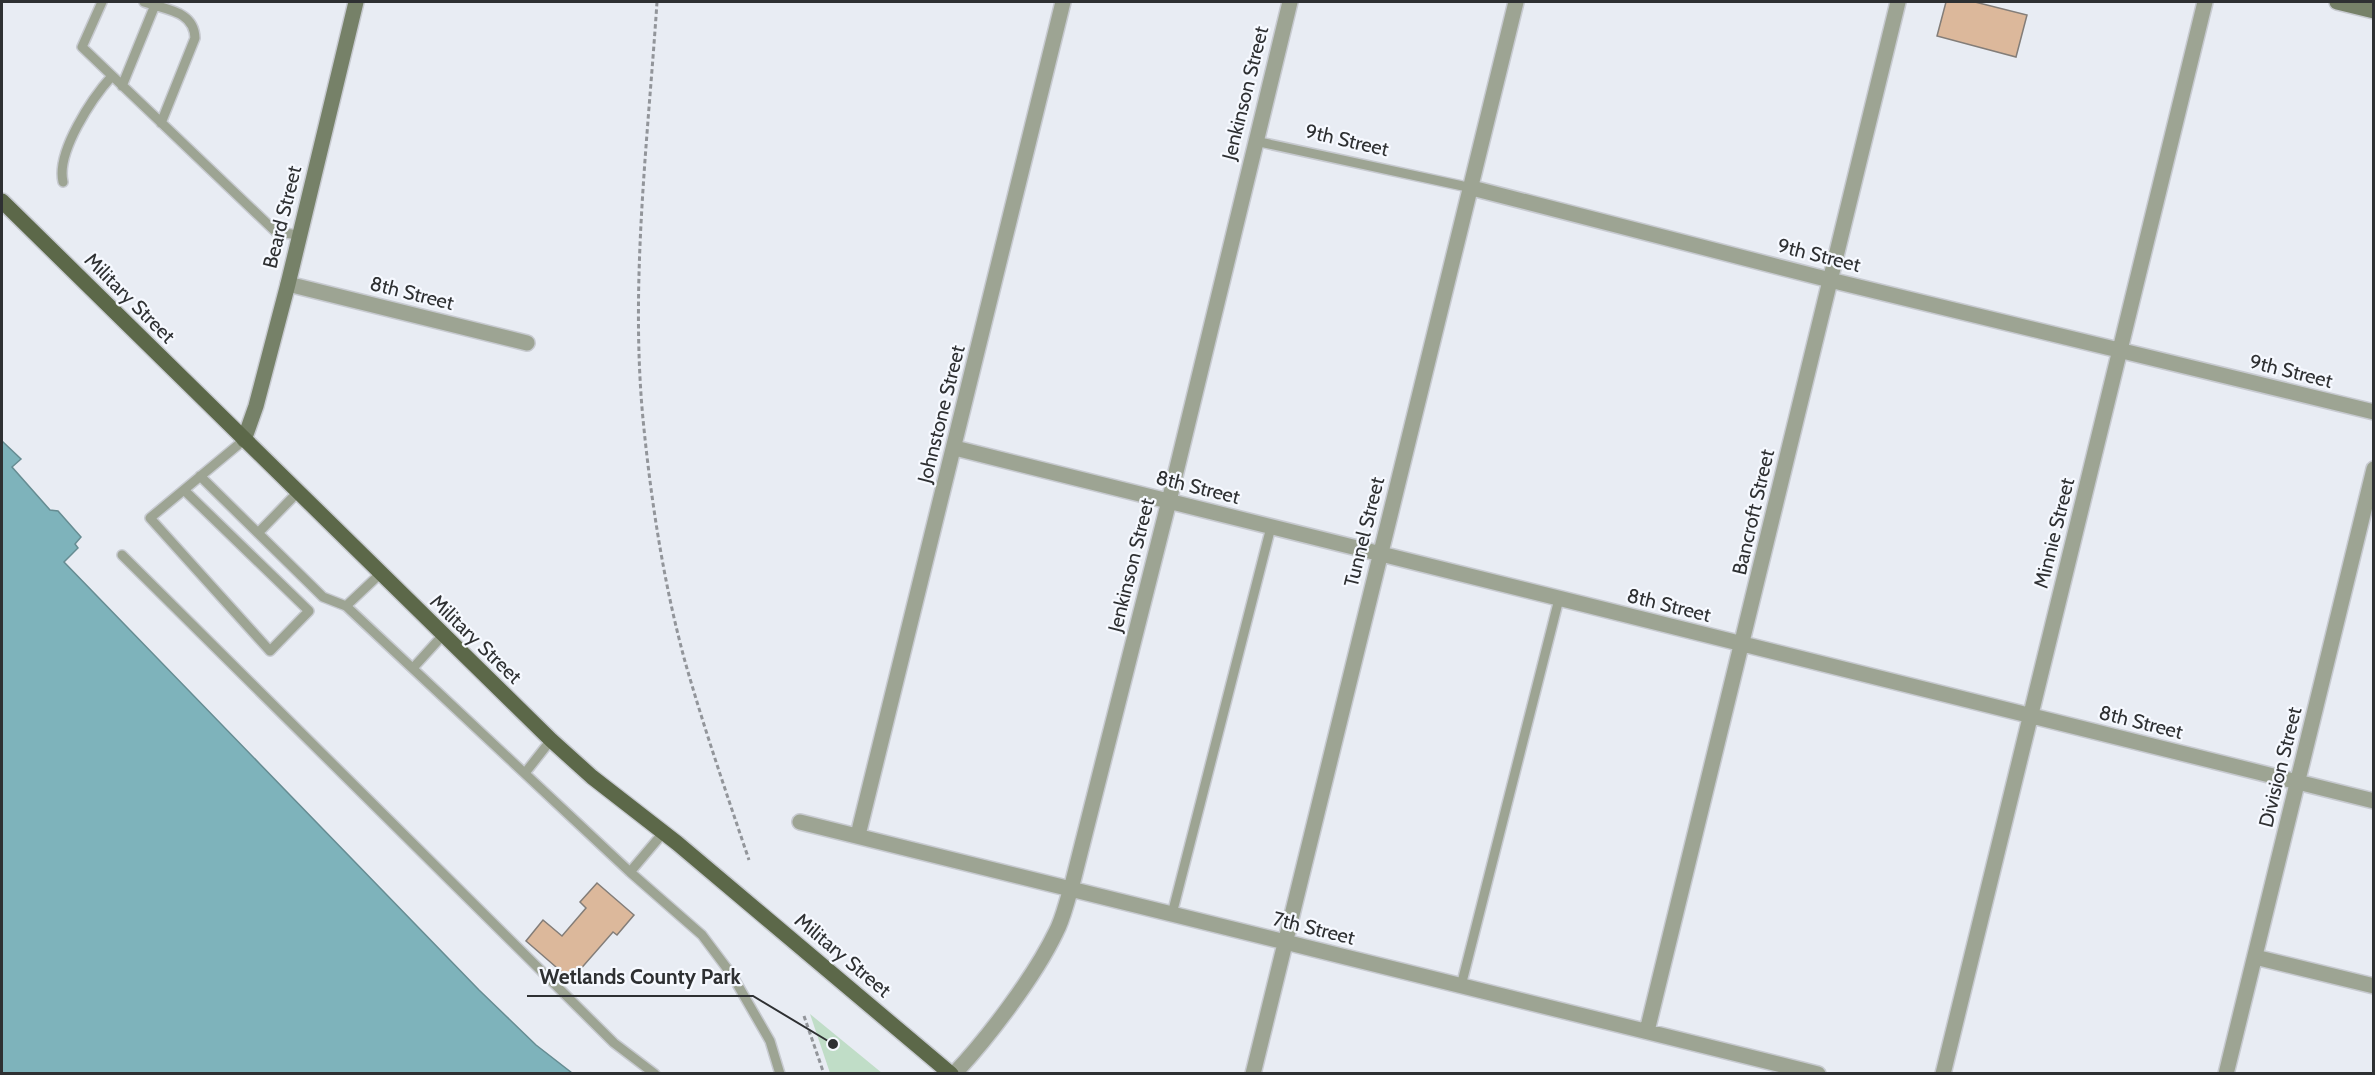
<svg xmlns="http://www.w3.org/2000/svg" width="2375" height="1075" viewBox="0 0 2375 1075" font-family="Cabin,sans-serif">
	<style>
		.green { fill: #c0ddc7 }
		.water { fill: #7eb3bb; stroke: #668c92; stroke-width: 1.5 }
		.building { fill: #dcb89b; stroke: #837d78; stroke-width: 1.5 }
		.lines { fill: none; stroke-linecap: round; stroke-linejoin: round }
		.lane-casing { stroke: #c7cad0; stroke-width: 12 }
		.street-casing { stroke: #c7cad0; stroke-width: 18 }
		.secondary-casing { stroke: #c7cad0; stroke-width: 18 }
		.primary-casing { stroke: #c7cad0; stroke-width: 18 }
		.path { stroke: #92959a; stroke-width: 3; stroke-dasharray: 4.5 3; stroke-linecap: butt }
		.lane { stroke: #9da493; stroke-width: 9 }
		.street { stroke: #9da493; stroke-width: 15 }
		.secondary { stroke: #768168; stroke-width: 15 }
		.primary { stroke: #5c6849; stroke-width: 15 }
		.labels { text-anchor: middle; stroke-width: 4.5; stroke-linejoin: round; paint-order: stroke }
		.street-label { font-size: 20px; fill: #2e3032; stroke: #f6f9ff }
		.leader { fill: none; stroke: #2e3032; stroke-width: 2 }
		.callout-dot { fill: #2e3032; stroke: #f6f9ff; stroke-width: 2 }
		.callout-label { font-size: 21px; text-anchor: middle; font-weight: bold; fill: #2e3032; stroke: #f6f9ff; stroke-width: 4.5; stroke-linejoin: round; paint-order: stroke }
	</style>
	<rect width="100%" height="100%" fill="#e8ecf3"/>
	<!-- green -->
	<path class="green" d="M810 1014 882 1073H830Z"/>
	<!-- water -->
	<path class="water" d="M2 441 21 459 12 467 50 510 58 511 81 537 75 544 78 548 64 562 479 990 536 1045 572 1073H2Z"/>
	<!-- building -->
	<path class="building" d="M1946 2H1975L2027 15 2016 57 1937 36Z
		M597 883 634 915 617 935 613 932 571 980 526 941 543 920 562 936 586 908 580 902Z"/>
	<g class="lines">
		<defs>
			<path id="lane" d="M102 2 82 47 276 232 299 235
				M144 2C167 10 194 11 195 38L161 123
				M122 86 155 5
				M1255 141 1472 188
				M63 182C56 152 92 98 112 76
				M200 476 323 597 346 606
				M184 490 309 611 270 651 150 518 244 440
				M258 533 297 493
				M122 555 614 1043 655 1074
				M380 574 346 606 630 872 702 935 732 975 770 1041 780 1074
				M413 668 443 635
				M525 773 551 740
				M630 872 663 833
				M1172 914 1271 527
				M1461 986 1559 599"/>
			<path id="street" d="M1472 188 1830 280 2374 412
				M288 284 527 343
				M955 448 2374 801
				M800 822 1818 1074
				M858 835 1063 2
				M2255 957 2374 986
				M1647 1031 1898 2
				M954 1074C988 1038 1035 976 1056 932 1063 919 1066 903 1071 889L1169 501 1290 2
				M1253 1074 1516 2
				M1943 1074 2205 2
				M2226 1074 2374 469"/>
			<path id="secondary" d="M2337 2 2374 11
				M244 440 256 406 288 284 356 2"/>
			<path id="primary" d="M2 201 551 740 592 777 677 843 951 1074"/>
		</defs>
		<!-- lane casing -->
		<use href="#lane" class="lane-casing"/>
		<!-- street casing -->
		<use href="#street" class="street-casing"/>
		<!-- secondary casing -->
		<use href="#secondary" class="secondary-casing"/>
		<!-- primary casing -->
		<use href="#primary" class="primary-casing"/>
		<!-- path -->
		<path class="path" d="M657 2C648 138 630 282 643 419 651 501 664 586 686 665 705 731 727 795 749 860
			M804 1016 824 1074"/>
		<!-- lane -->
		<use href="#lane" class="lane"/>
		<!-- street -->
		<use href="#street" class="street"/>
		<!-- secondary -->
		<use href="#secondary" class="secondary"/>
		<!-- primary -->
		<use href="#primary" class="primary"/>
	</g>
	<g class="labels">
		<!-- street labels -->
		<g class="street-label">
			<text transform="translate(1245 93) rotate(-76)" y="7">Jenkinson Street</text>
			<text transform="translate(1347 140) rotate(13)" y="7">9th Street</text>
			<text transform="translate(282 217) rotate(-76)" y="7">Beard Street</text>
			<text transform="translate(1819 255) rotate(14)" y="7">9th Street</text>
			<text transform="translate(412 293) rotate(14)" y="7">8th Street</text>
			<text transform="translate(130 298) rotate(45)" y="7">Military Street</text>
			<text transform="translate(2291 371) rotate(14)" y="7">9th Street</text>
			<text transform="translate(941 414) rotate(-76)" y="7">Johnstone Street</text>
			<text transform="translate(1198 487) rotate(14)" y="7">8th Street</text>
			<text transform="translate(1753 512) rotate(-77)" y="7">Bancroft Street</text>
			<text transform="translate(1364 532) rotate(-76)" y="7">Tunnel Street</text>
			<text transform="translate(2054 533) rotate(-76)" y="7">Minnie Street</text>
			<text transform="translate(1131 565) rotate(-76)" y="7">Jenkinson Street</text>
			<text transform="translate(1669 605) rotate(14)" y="7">8th Street</text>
			<text transform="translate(476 639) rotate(44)" y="7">Military Street</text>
			<text transform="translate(2141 722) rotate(14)" y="7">8th Street</text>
			<text transform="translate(2280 767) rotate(-76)" y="7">Division Street</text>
			<text transform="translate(1314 928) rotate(14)" y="7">7th Street</text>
			<text transform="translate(843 955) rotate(40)" y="7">Military Street</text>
		</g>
	</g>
	<!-- callouts -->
	<path class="leader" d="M833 1044L753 996H527"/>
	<circle class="callout-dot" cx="833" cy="1044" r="6"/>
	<g class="callout-label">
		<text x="640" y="984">Wetlands County Park</text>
	</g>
	<!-- border -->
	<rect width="2375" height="1075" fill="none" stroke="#2e3032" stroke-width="6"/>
</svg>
